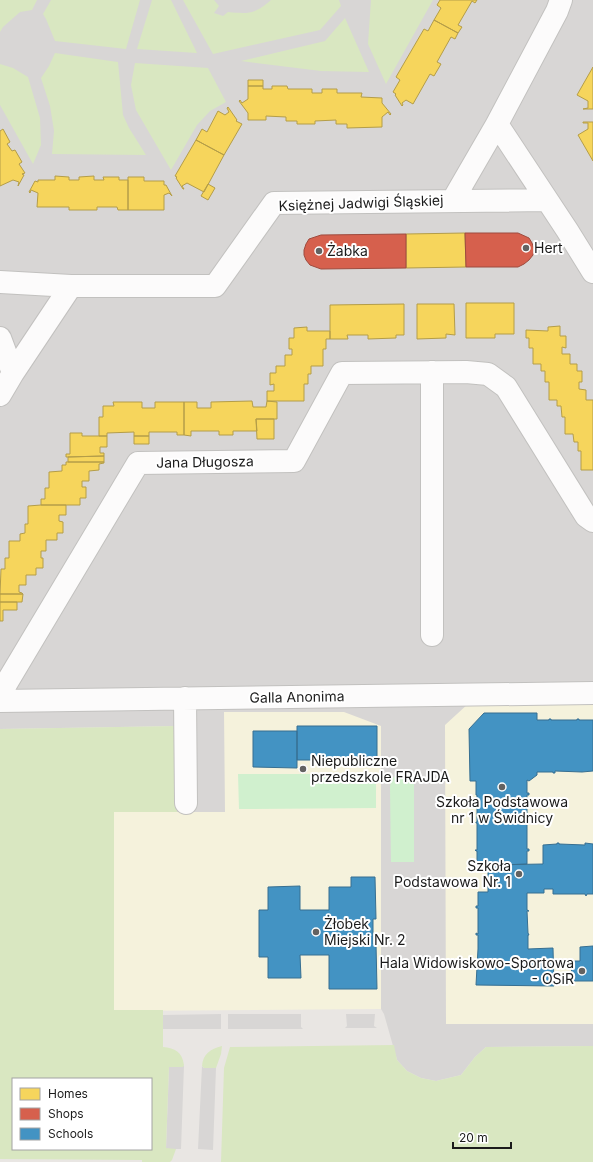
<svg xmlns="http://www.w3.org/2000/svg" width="593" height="1162" viewBox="0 0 593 1162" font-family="Inter,sans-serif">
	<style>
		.residential { fill: #d8d6d5 }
		.education { fill: #f5f2dc }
		.grass { fill: #d9e7c1; fill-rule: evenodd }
		.park { fill: #d0f0ce }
		.homes { fill: #f6d55c; stroke: #b49d48 }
		.shops { fill: #d6604d; stroke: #9e4b3e }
		.schools { fill: #4393c3; stroke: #376f91 }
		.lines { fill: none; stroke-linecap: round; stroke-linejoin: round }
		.minor-casing { stroke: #c2c1bf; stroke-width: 24 }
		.minor { stroke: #fcfbfb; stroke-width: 22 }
		.poi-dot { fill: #636261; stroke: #fff; stroke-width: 1.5 }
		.labels { text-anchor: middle; stroke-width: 4; stroke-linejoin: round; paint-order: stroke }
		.street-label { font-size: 14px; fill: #1b1b1b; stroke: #fff }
		.poi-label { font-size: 14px; fill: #1b1b1b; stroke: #fff; text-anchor: start }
	</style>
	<rect width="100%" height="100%" fill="#e9e6e3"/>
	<!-- residential -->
	<path class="residential" d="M0 0H593V1046L486 1047 475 1057 461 1075 436 1081 421 1078 407 1071 397 1060 384 1014 381 1009V812H177V726L0 729Z
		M221 1014V1029H162L163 1015Z
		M228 1014H301V1027L303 1029H228Z
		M346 1014H375L374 1026 377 1028H345L347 1026Z
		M184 1065 181 1149H166L169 1067H182Z
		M202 1066 204 1068H216L213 1150 198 1149Z"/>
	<!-- education -->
	<path class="education" d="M469 703 593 704V1024H446L445 725Z
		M224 712H344L381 726V1009L114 1011V812H225Z"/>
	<!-- grass -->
	<path class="grass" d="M0 0H37L32 10 20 12 3 27 0 32Z
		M51 0H140L126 49 55 41 46 19 43 14Z
		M152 0H171L197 53 137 49Z
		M183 0H214L219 6 214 13 223 16 228 12C249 14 255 14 271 0H339L341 6 320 30 213 54Z
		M371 0H433L386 84 368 44Z
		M345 18 369 72 321 71 241 61 325 41Z
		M55 53 118 62 123 115 129 128 146 155 52 154 54 131 50 106 41 78 49 66Z
		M135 63 208 68 226 102 210 111 197 125 171 170 136 110 131 85Z
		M0 64 13 68 28 77 40 118 41 145 33 164 0 105Z
		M177 726V812H114V1010H163V1047C175 1048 182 1052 184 1065L183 1067H169L166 1148 176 1149 172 1160 170 1162H142V1160L0 1159V729ZM13 1079H151V1149H13Z
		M394 1045 397 1060 407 1071 421 1078 436 1081 461 1075 475 1057 486 1047 593 1046V1162H221L224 1068 230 1047Z
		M222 1046 221 1054 216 1068H204L202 1066C203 1054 210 1049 222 1046Z"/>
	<!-- park -->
	<path class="park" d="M399 772C407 772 410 774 414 781V862H391L390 787 391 780Z
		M238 774H376V808L239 809Z"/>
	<!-- homes -->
	<path class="homes" d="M440 0H477L475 3 472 1 458 25 462 27 458 33 434 20 441 8 437 5Z
		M434 20 458 33 455 39 451 37 437 62 441 64 434 76 430 74 413 104 406 100 402 103 403 105 402 106 395 95 396 94 393 92 400 80 396 77 424 29 428 31Z
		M593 67V109H583L588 108V101L577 95Z
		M248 80H263V86H248Z
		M248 86H263V89H272V86H287L288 89H312V93H322V89H337V93H362L361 97 382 98V103L391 114 390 115 388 112 382 117V127L347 128V124H336V120L315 121V124H297V121H286V117L266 116V120H248V113L239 101 240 100 242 103 248 99Z
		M228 107 237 120 236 121 242 124 224 155 196 140 202 129 207 132 218 111 225 115 229 112 227 108Z
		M583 122H593V161L578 135 588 129V123H583Z
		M3 129 10 142 7 144 12 151 15 150 22 162 19 164 25 173 22 174 24 175 18 186 19 182 13 180 0 186V131Z
		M196 140 224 155 204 192 187 183 182 186 184 189H183L176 178 177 177 175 176Z
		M55 176 69 177V180H79V177L94 176V180H104L103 177H119V180H128V210H118L117 207H97V210H69V207H37L38 193 31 190 30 193 29 192 35 181 38 182V180H55Z
		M128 177H144V181H164V185H166L172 196 169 193 164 195V210H128Z
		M208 184 215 188 208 200 201 196Z
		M465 233 466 267 406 268V234Z
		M466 303H514V334H495V338H466Z
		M404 304V335H396V338L368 339V335H347L348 339H330V305Z
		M417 304H454L455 335 446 334V338L417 339Z
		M560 326V336H566V348L562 347V354H570V364H577V371H582V382H579V389L586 390V400H593V470H581V451H578V442H574L573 434H565V417H562L561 406H557V400H549V382H545V371H541V364H533V348H529V338H526V330L548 331V327Z
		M307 327V331H330V339H326V349H323V366H311V374H308V384H304V401H267V391H274V384L270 385V373H276V366H285V355H292V349H289V338H294V328Z
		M252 401 253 407H266L267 401 277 402V419H256L257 431H233V435H219V431H191V436L184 435V402H197V408H211V402Z
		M113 402H142V408H155V402H184V435H177V432H149V436H134V432L107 433V436H99V417H103V406H114Z
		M256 419H274V439H257Z
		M70 433H82V436H107V447H100V453H104V456L66 457V454H70Z
		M134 436H149V444H134Z
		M104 456V462H68V457Z
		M66 462H104V463L99 464V470L89 471V481H82V487H86V498H80V505H41V499H45V488H49V472L62 471V465H66Z
		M41 505H66V515H59V521L63 522V533H57V540H46V551H41V558H43V568H36V575H26V585H19V592L22 593 23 594H0L1 569H5V558H9V541H20V534L25 533V524H28V506Z
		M0 594H23L22 602H0Z
		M0 602H17V610H3V621H0Z"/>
	<!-- shops -->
	<path class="shops" d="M465 233H518L529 238 532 243 534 249 533 255 529 260 524 264 518 267H466Z
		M406 234V268L321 269 310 265 306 260 304 255V250L306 244 309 239 321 235Z"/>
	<!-- schools -->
	<path class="schools" d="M484 713H537V720H549V719H551V720H577V719H579V720H593V771L582 772 555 771V773H553V772H537V775L529 781 527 780V793H529V795H527V821H529V823H527V849H529V851H527V864L477 866V851H476L475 850H477V823H476V822H477V795H476V781H470L469 729Z
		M297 726H377V760H297Z
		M253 731H297V768L253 767Z
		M557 843H559V844L585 845V843L593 844V894H587L586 896 585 894H553V889H544V893H527V910L529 911H527L528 933 529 935H528V949L553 948 554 986 476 985 478 949V935H476V933L478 934V908H476V906H478V892H488V871H484V867H488V865L543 864V845L557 844Z
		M351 877H375L376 919H373V944H376L377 989H329V955H300L301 978H268V957H259V910H268V887L300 886V910H329V887H351Z
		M593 946V981H572L571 961H580V947Z"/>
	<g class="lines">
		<defs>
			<path id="minor" d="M497 124 567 230 593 272
				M453 200 497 124 557 11 561 0
				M0 282 71 286H215L274 203 547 200
				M0 338 13 373 71 286
				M0 395 13 373
				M432 635V372
				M0 694 138 463 294 461 342 373 466 372 488 374 506 387 586 516 593 521
				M185 698 186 803
				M0 701 593 693"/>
		</defs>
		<!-- minor casing -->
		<use href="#minor" class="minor-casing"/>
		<!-- minor -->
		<use href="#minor" class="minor"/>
	</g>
	<!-- markers -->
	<g class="poi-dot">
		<circle cx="526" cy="248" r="4"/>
		<circle cx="319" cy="251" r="4"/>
		<circle cx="303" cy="769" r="4"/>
		<circle cx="502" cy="787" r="4"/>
		<circle cx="519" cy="874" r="4"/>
		<circle cx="316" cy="932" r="4"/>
		<circle cx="582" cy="971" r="4"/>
	</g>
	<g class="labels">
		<!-- street labels -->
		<g class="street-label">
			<text transform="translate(361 203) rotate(-2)" y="5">Księżnej Jadwigi Śląskiej</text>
			<text transform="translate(205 462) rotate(-1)" y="5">Jana Długosza</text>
			<text transform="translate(297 697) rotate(-1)" y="5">Galla Anonima</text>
		</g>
		<!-- poi labels -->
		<g class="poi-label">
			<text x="534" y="253">Hert</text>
			<text x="327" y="256">Żabka</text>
			<text x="311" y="766">Niepubliczne<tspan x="311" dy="16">przedszkole FRAJDA</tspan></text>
			<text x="502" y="807" text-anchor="middle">Szkoła Podstawowa<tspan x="502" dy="16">nr 1 w Świdnicy</tspan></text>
			<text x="511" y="871" text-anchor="end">Szkoła<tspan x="511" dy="16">Podstawowa Nr. 1</tspan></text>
			<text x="324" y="929">Żłobek<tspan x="324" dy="16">Miejski Nr. 2</tspan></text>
			<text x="574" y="968" text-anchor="end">Hala Widowiskowo-Sportowa<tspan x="574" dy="16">- OSiR</tspan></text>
		</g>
	</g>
	<!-- legend -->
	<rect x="12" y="1078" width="140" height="72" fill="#ffffff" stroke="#a4a4a4"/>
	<rect x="20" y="1088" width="20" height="12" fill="#f6d55c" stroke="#a4a4a4"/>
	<text x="48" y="1098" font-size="12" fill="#1b1b1b">Homes</text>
	<rect x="20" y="1108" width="20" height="12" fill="#d6604d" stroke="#a4a4a4"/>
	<text x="48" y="1118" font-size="12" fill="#1b1b1b">Shops</text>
	<rect x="20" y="1128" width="20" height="12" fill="#4393c3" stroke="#a4a4a4"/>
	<text x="48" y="1138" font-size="12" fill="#1b1b1b">Schools</text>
	<!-- scale -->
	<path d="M453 1142v6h58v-6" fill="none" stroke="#1b1b1b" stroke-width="2"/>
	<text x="459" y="1142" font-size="12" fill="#1b1b1b" stroke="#ffffff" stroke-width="3" paint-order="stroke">20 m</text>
</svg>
